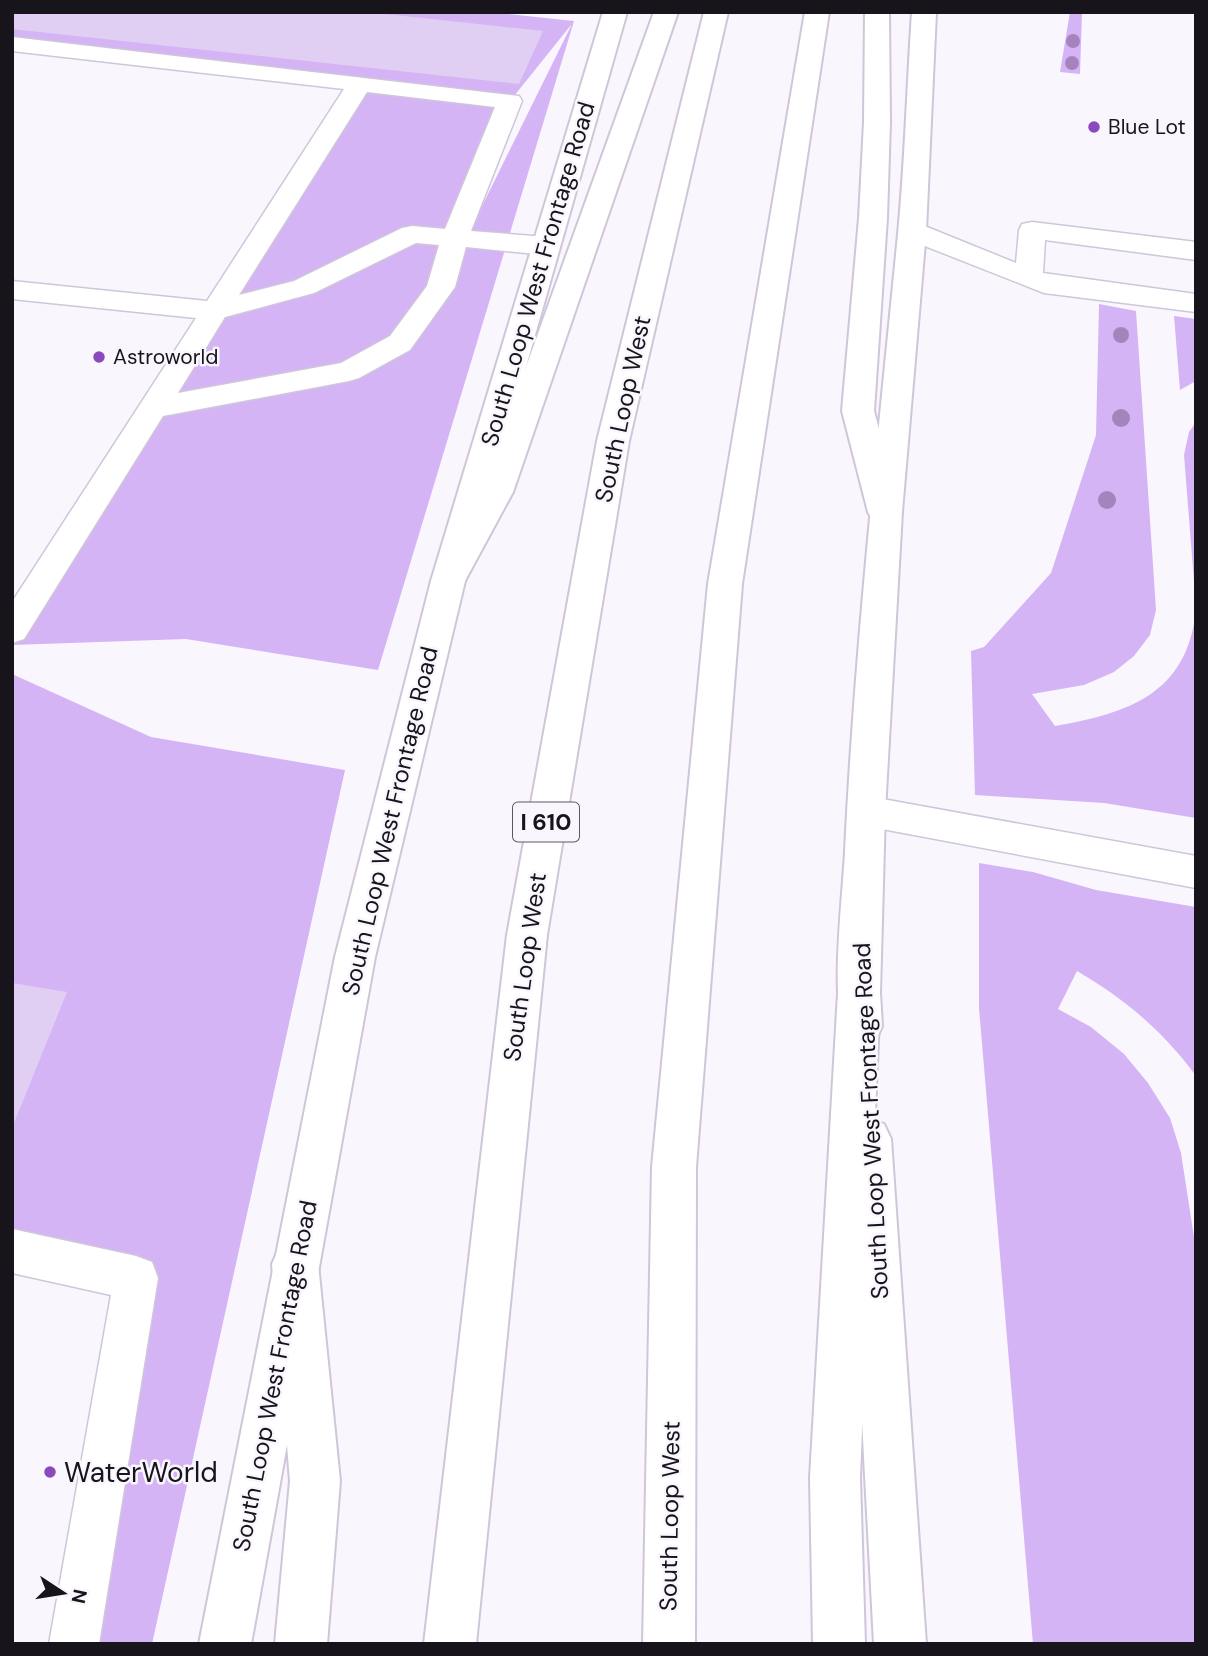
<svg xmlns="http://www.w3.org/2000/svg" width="1208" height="1656" viewBox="0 0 1208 1656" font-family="'DM Sans',sans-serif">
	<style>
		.green { fill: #d5b4f6; fill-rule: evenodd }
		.water { fill: #e1cff3 }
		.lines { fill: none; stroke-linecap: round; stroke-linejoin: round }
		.minor-casing { stroke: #cfc6d9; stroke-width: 3 }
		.major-casing { stroke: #cfc6d9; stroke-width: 4 }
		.highway-casing { stroke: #cfc6d9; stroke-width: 4 }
		.minor { fill: #fff; fill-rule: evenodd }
		.major { fill: #fff; fill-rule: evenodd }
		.highway { fill: #fff; fill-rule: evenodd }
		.tree { fill: #a584be }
		.poi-dot { fill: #8b49be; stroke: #faf6fe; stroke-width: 2.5 }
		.labels { text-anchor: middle; stroke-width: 5; stroke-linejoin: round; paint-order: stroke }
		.far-poi-label { font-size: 21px; fill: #18141b; stroke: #faf6fe; text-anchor: start }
		.shield { fill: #faf6fe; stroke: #5c585f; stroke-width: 2 }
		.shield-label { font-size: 23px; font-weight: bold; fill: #18141b }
		.street-label { font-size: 24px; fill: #18141b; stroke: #faf6fe }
		.near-poi-label { font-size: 28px; fill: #18141b; stroke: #faf6fe; text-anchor: start }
	</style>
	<rect width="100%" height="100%" fill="#faf6fe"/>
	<!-- green -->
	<path class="green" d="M12 12H488L574 21 378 670 186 639 12 645V630L360 84 12 44ZM571 25V26L444 283 510 101ZM401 239 304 287 224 307Z
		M1070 12H1082L1080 74 1060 72Z
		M1099 304 1136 311 1156 610 1150 635 1134 656 1114 672 1084 685 1032 694 1055 726C1129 713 1187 694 1196 610V818L1104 803 975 795 971 651 984 647 1051 573 1096 435Z
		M1174 316 1196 319V381L1180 390Z
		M1196 422V607L1184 455 1189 432Z
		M12 674 151 737 345 770 152 1644H74L136 1278 12 1251Z
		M979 863 1033 872 1096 890 1196 907V1076C1163 1031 1125 999 1077 971L1058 1009 1091 1027 1124 1054 1148 1083 1170 1118 1181 1153 1196 1250V1644H1033L979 1008Z"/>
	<!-- water -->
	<path class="water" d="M12 12H367L543 31 519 84 12 29Z
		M12 983 67 992 12 1128Z"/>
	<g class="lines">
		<defs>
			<path id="minor" d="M12 37 519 96 522 101 471 231 546 237 556 240 560 246 556 252 546 255 466 247 455 287 410 350 359 378 349 381 163 416 24 639 12 643V602L196 318 12 299V281L207 301 344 89 12 51ZM367 92 495 107 445 229 412 226 402 228 294 281 239 295ZM416 243 439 245 427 286 390 336 341 363 178 393 225 317 314 293Z
				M1032 222 1196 242V260L1045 240 1043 273 1196 294V312L1044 293 902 237 899 231 902 225 912 223 922 225 1016 263 1019 230 1022 224Z
				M866 796 1196 856V888L866 826 853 822 848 811 853 800Z
				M12 1229 136 1256 152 1262 158 1278 99 1644H49L111 1295 12 1273Z"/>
			<path id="major" d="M603 12H627L465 581 375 957 251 1644H199L335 957 431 581Z
				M912 12H936L926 231 902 512 885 811 880 993 882 1026 876 1040 861 1045 846 1040C829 1002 843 896 845 851 855 644 878 439 898 234 905 160 907 86 912 12Z
				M869 1118 884 1124 891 1139 926 1644H874L847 1139 854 1124Z"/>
			<path id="highway" d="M654 12H678L513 492 460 590 448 594 436 590 431 581 481 492Z
				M704 12H728L629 441 547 935 476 1644H424L507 935 597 441Z
				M805 12H829L742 584 696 1167 695 1644H643L652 1167 708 584Z
				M865 12H889L890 122 887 218 874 411 902 512 897 521 885 524 873 521 868 512 842 411 859 218 864 122Z
				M859 974 874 980 880 993 860 1478 865 1644H813L810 1478 838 993 844 980Z
				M295 1241 311 1248 318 1264 340 1481 327 1644H275L290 1481 272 1264 279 1248Z"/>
		</defs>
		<!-- minor casing -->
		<use href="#minor" class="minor-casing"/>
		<!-- major casing -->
		<use href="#major" class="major-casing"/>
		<!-- highway casing -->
		<use href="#highway" class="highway-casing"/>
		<!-- minor -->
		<use href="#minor" class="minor"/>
		<!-- major -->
		<use href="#major" class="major"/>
		<!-- highway -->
		<use href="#highway" class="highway"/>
	</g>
	<!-- trees -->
	<g class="tree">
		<circle cx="1073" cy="41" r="7"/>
		<circle cx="1072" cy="63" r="7"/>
		<circle cx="1121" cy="335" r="8"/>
		<circle cx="1121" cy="418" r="9"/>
		<circle cx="1107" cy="500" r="9"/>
	</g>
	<!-- markers -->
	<g class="poi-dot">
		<circle cx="1094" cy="127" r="7"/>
		<circle cx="99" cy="357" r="7"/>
		<circle cx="50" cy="1472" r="7"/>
	</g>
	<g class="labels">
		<!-- far-poi labels -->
		<g class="far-poi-label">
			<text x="1108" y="134">Blue Lot</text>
			<text x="113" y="364">Astroworld</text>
		</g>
		<!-- shield labels -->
		<rect class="shield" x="513" y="802.5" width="66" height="39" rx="5"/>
		<g class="shield-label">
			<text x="546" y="830">I 610</text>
		</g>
		<!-- street labels -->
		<g class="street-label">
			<text transform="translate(538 274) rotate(-74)" y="8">South Loop West Frontage Road</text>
			<text transform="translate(623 409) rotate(-78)" y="8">South Loop West</text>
			<text transform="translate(390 821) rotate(-77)" y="8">South Loop West Frontage Road</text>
			<text transform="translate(525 967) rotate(-82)" y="8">South Loop West</text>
			<text transform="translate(871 1121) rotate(-93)" y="8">South Loop West Frontage Road</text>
			<text transform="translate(275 1376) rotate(-79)" y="8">South Loop West Frontage Road</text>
			<text transform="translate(670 1516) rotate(-89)" y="8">South Loop West</text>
		</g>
		<!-- near-poi labels -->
		<g class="near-poi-label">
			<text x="64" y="1482">WaterWorld</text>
		</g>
	</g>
	<!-- border -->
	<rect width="1208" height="1656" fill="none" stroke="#18141b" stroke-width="28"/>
	<!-- north arrow -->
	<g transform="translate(63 1593) rotate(102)" stroke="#faf6fe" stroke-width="5" paint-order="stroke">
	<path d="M0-5L12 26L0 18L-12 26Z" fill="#18141b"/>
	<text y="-10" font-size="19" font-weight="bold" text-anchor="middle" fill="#18141b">N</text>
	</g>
</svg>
